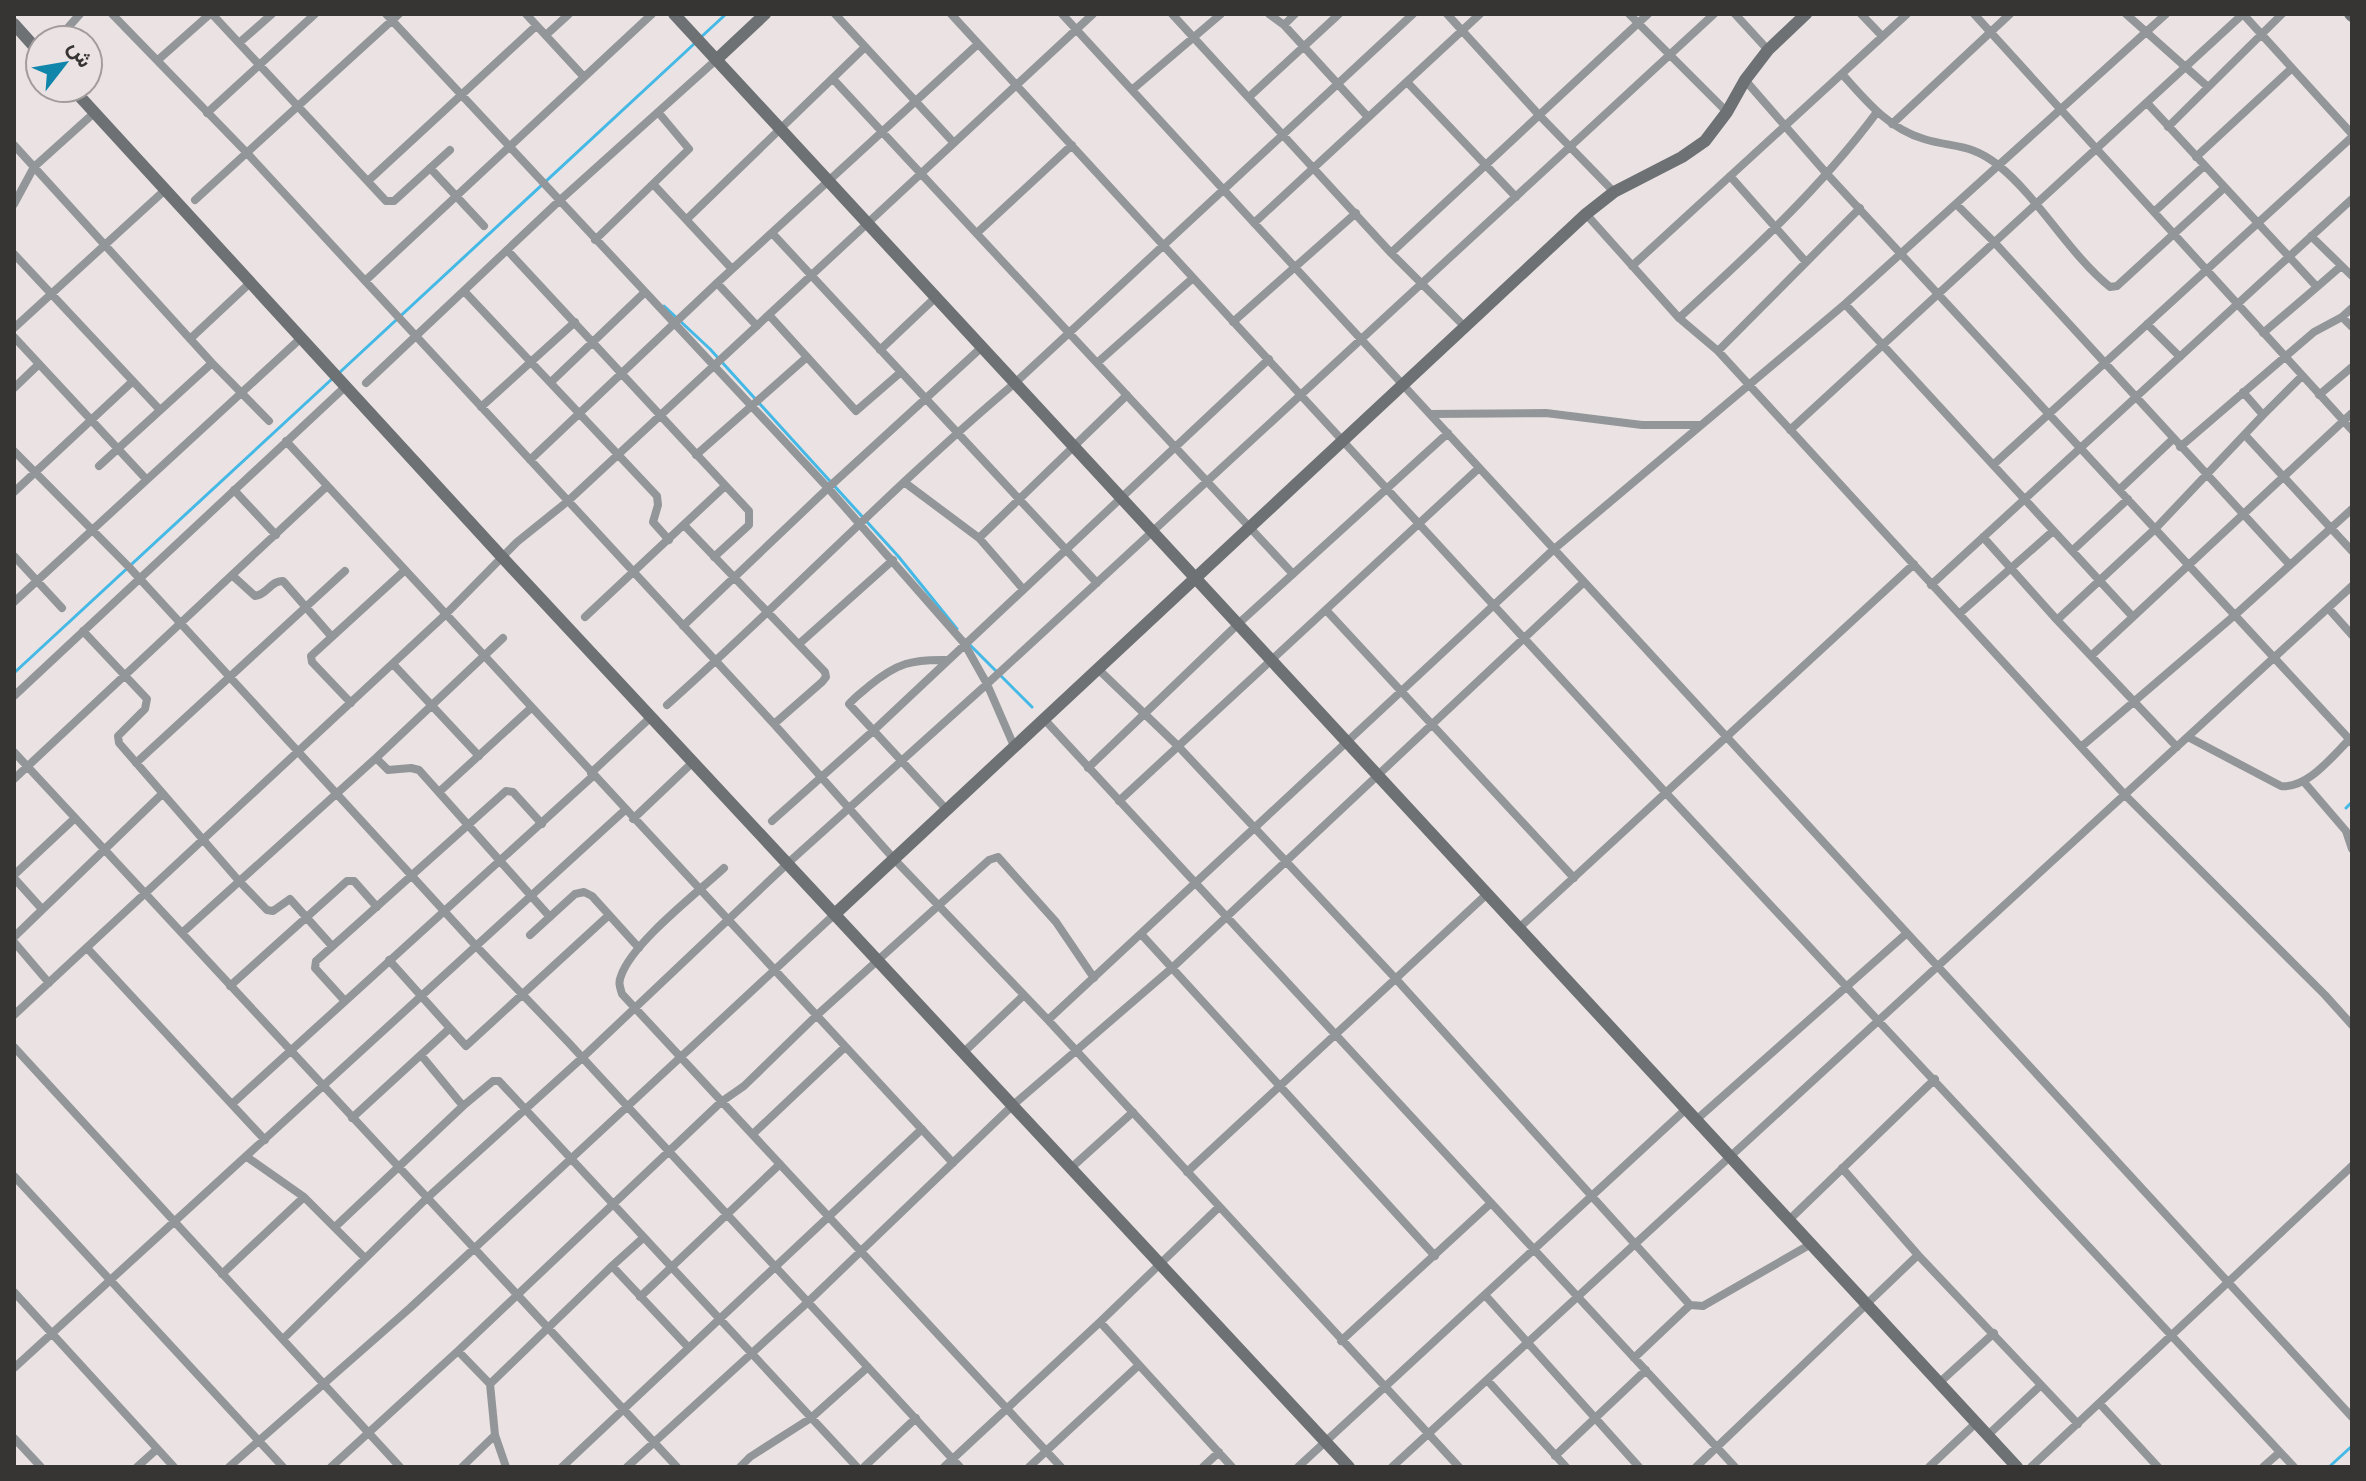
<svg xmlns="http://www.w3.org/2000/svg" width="2366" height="1481" viewBox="0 0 2366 1481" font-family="Mulish,Vazirmatn,sans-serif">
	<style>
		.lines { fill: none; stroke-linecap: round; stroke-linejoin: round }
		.stream { stroke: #45b9e5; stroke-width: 3 }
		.street { stroke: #939698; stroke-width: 8 }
		.secondary { stroke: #6d7173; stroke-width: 12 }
	</style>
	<rect width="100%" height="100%" fill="#eae2e3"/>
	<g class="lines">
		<!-- stream -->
		<path class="stream" d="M699 39 726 14
			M664 306 710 349 898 556 957 629
			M339 373 694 44
			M969 644 1032 707
			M14 673 333 378
			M2346 808 2352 802
			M2329 1467 2352 1446"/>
		<!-- street -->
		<path class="street" d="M112 14 247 153 774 724 894 859 1048 1020 1459 1467
			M212 14 386 201H394L450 150
			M386 14 828 488 964 643 987 684 1014 746
			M526 14 584 77
			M835 14 954 143
			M951 14 1666 793 2294 1467
			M1062 14 2352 1417
			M1172 14 1391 253 1466 328
			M1269 14 1284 25 1368 117
			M1447 14 1539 115 1614 192
			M1629 14 1727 112
			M1735 14 1768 50
			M1861 14 1882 36
			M1974 14 2352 430
			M2126 14 2208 87
			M2243 14 2352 134
			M1284 25 1295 14
			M546 35 569 14
			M57 40 80 14
			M239 43 272 14
			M158 60 210 14
			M1843 75C1866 101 1889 129 1924 139 1954 148 1970 143 1998 165 2039 198 2069 254 2110 287L2117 286 2224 188
			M833 79 1293 574
			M1745 80 1827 174 2352 742
			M1407 82 1516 197
			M1133 89 1221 14
			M1249 97 1339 14
			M2148 104 2317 287 2263 333
			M207 113 315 14
			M1892 124 2010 14
			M2168 127 2282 14
			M14 145 212 363 269 421
			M2196 157 2292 68
			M430 168 484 226
			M1730 176 1806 262
			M368 181 536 26
			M654 185 732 269
			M195 200 399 14
			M14 204 34 167 94 113
			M1956 204 1995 243 2290 565
			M2154 212 2204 166
			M1586 214 1679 318 1718 351 2125 795 2325 995 2352 1025
			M687 219 865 47
			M1254 223 1480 14
			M978 232 1072 145
			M772 233 1097 583
			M2311 236 2352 276
			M595 240 689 149 658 112
			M507 250 749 511V525L714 557
			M1391 253 1648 14
			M14 254 160 410
			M1632 266 1907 14
			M365 281 652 14
			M717 283 757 326
			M2317 287 2340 267
			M464 291 657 496 658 505 653 522 669 540
			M1845 304 2133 617
			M769 315 856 411 901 372
			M2342 317 2352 327
			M1679 318C1750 253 1820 189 1877 112
			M1233 322 1356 213
			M2147 324 2180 357
			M14 328 165 190
			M14 337 146 479
			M190 339 251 282
			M880 350 936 297
			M1718 351 1860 208
			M1097 363 1193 278
			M551 382 644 293
			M366 383 559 201 716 60
			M14 388 39 364
			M2243 392 2263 415 2302 376
			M2319 395 2352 367
			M481 407 575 322
			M1430 414 1546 413 1642 425H1699
			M1790 430 2243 14
			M2245 435 2352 551
			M286 441 953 1163
			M2180 447 2314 332 2342 317 2352 308
			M14 451 129 567 477 947 568 1042 960 1467
			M696 455 807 357
			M530 460 717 283 978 44
			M1993 465 2352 137
			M99 466 212 363
			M904 482 979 538 1023 589
			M234 490 276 535
			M2119 490 2173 439
			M14 492 133 381
			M684 525 825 672 826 677 822 682 774 724
			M1983 537 2057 620 2177 747
			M979 538 1127 395
			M2072 551 2128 499
			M14 556 62 608
			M233 576 255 596C267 595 271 580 283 581L332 637
			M1931 585 2352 199
			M14 602 301 338
			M2328 608 2352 635
			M1326 610 1574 878
			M1959 614 2053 531
			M585 617 725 486
			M2057 620 2155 529 2263 415
			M683 626 828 488 982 347
			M83 631 147 699 145 709 118 736 119 743 239 881 267 910 273 911 290 899 332 946
			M799 644 893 560
			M2091 656 2352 413
			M393 664 479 756
			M1098 669 1178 746 1396 979 1690 1305 1703 1306 1811 1244
			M14 696 346 386
			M351 703 312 662 311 656 404 571
			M667 705C785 600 894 485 1015 383L1413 14
			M1044 719 1735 1467
			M2188 737 2281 786C2308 789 2332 756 2351 738
			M2081 747 2235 615 2352 509
			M14 752 677 1467
			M376 758 388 770 411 768 419 770 550 917
			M136 763 345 571
			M1088 768 1238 624 1448 433
			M591 773 651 717
			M14 779 326 487
			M2304 782 2346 831 2352 849
			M439 792 531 708
			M1119 801 1479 468
			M946 809 849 704C855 697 862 692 869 686 897 663 912 659 948 660
			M633 819 694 761
			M772 821 873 731 1269 359
			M724 868C697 893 632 943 621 976 618 983 620 987 622 994L1061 1467
			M14 875 75 818
			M14 878 41 908
			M1519 928 1914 564
			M182 933 376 758 503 638
			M1141 934 1435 1256
			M530 935 575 894 584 892 592 896 639 948
			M14 937 162 794
			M14 942 49 983
			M87 948 265 1140
			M389 960 466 1046 609 915
			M230 986 347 881H354L377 907
			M344 1000 315 968 316 961 506 791 513 792 542 824
			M14 1015 445 615 517 542 568 501 1093 14
			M1048 1020 1553 550 1845 304 2166 14
			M14 1047 400 1467
			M964 1052 1024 995
			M421 1055 463 1106
			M232 1104 593 776
			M352 1118 449 1029
			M1696 1120 1907 933
			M753 1134 845 1047
			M247 1157 304 1197 365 1258
			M1071 1168 1133 1112
			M1842 1168 1918 1255 2078 1424
			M1187 1172 1487 894
			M14 1176 283 1467
			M1789 1220 1935 1079
			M335 1227 463 1106 493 1081H499L857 1467
			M643 1238 612 1266 688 1347
			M222 1274 304 1197
			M14 1292 174 1467
			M1485 1295 1639 1467
			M640 1297 780 1164
			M1100 1322 1232 1467
			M283 1339 427 1198 582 1058 788 863 987 684 1714 14
			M1341 1341 1491 1203
			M458 1351 490 1384 495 1435 462 1467
			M1634 1358 1690 1305
			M14 1368 625 810
			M1488 1381 1566 1467
			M1939 1383 1994 1333
			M490 1384 612 1266
			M2100 1404 2158 1467
			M495 1435 506 1467
			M1988 1435 2041 1385
			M14 1438 41 1467
			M1555 1456 1646 1370
			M137 1467 157 1449
			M229 1467 410 1308 836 913
			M331 1467 458 1351 721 1102 744 1086 816 1016 989 860 998 857 1056 922 1094 978
			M562 1467 922 1129
			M627 1467 808 1302 1013 1105 1172 968 1584 582
			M740 1467 750 1457 811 1418 868 1367
			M864 1467 916 1418
			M944 1467 1100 1322 1219 1207
			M1029 1467 1139 1365
			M1203 1467 1219 1452
			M1298 1467 1686 1109
			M1392 1467 2352 586
			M1696 1467 1918 1255
			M1929 1467 1976 1423
			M2031 1467 2352 1166
			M2263 1467 2280 1452"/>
		<!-- secondary -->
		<path class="secondary" d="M674 14 2017 1467
			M2350 14 2352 16
			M14 24 40 53
			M716 60 765 14
			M72 88 502 557 1349 1467
			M836 913 1586 214 1614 192 1682 157 1705 141 1727 112 1745 80 1768 50 1806 14"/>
	</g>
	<!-- border -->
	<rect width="2366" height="1481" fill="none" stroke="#373434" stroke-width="32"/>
	<!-- north arrow -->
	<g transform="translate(64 64) rotate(59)"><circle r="38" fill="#eae2e3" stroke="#a29c9d" stroke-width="2"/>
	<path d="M0-6L14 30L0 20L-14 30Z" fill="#1186ab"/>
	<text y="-12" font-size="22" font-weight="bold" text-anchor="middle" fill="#373434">ش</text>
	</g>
</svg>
